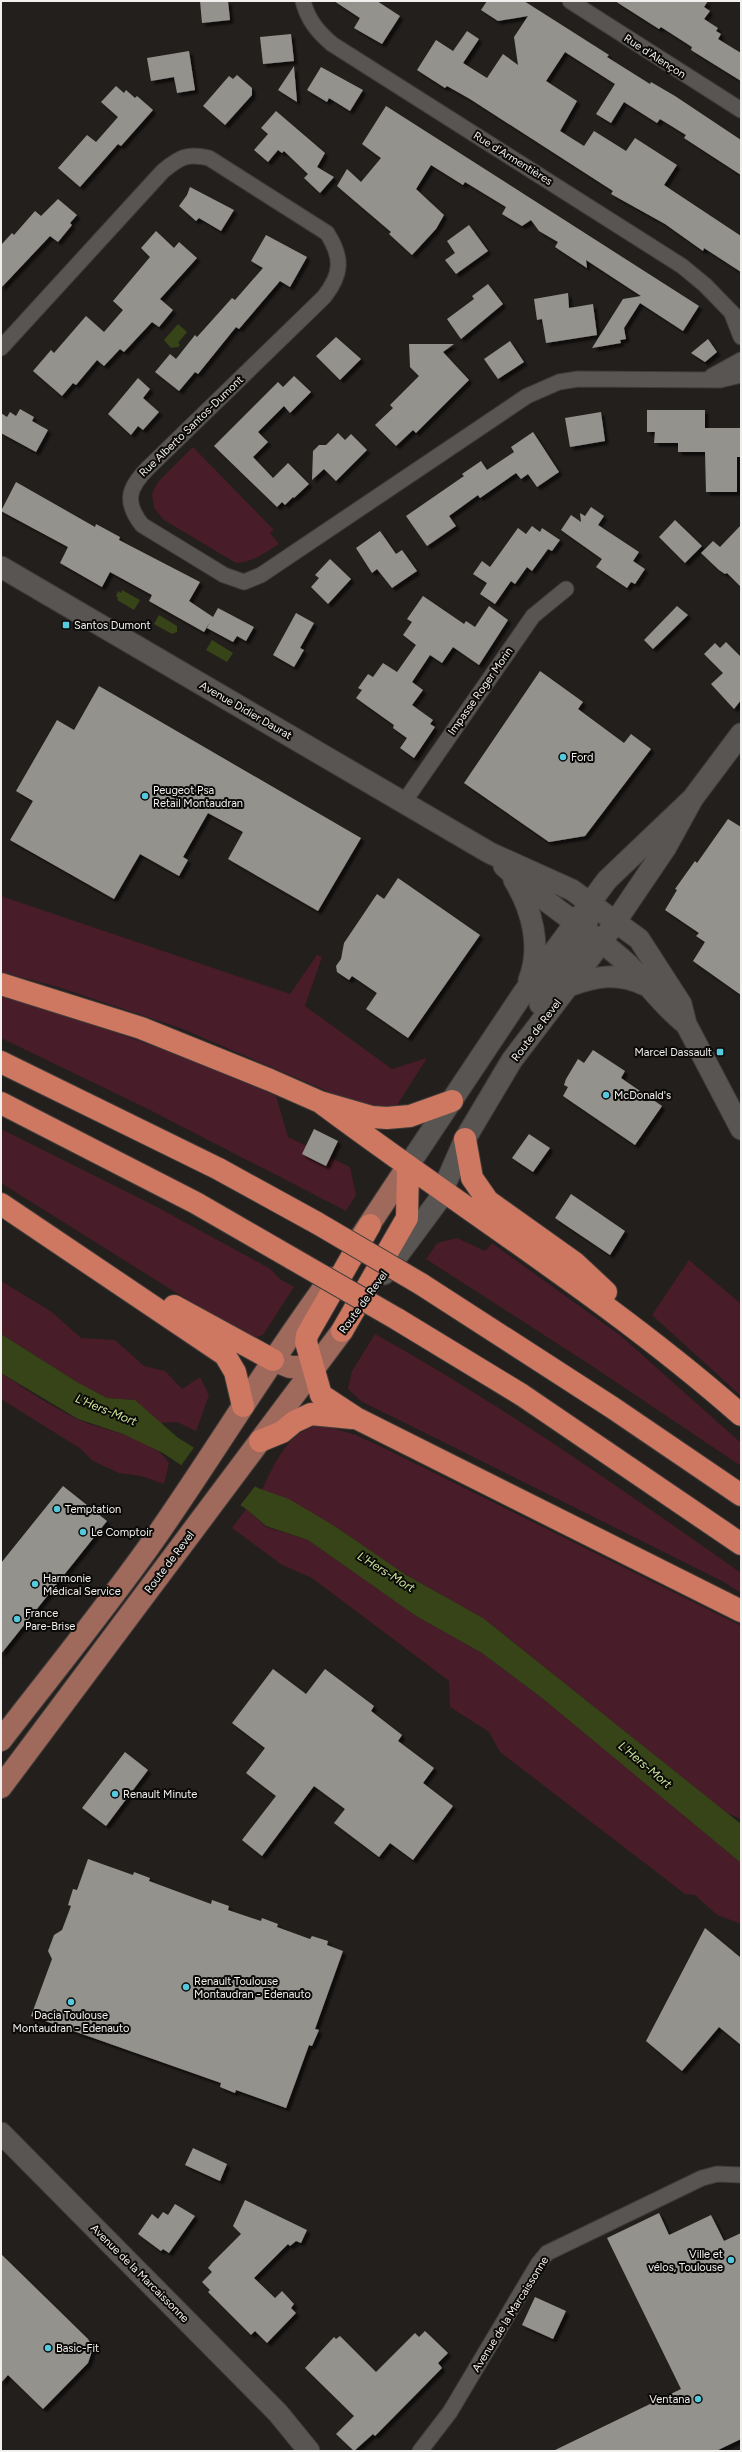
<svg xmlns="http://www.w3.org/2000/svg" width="742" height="2452" viewBox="0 0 742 2452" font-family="Figtree,sans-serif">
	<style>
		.green { fill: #481c28 }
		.water { fill: #374417 }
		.pier { fill: #231f1d }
		.building { fill: #93928d; filter: url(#shadow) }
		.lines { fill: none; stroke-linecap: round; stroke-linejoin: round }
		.street-casing { stroke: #3f3c3a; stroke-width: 17 }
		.secondary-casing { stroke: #3f3c3a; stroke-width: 23 }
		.primary-casing { stroke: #3f3c3a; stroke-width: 24 }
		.highway-casing { stroke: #3f3c3a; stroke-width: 24 }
		.street { stroke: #595552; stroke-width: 15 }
		.secondary { stroke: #595552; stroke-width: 21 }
		.primary { stroke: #9f695b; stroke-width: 22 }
		.highway { stroke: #ce7761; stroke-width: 22 }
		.highway-bridge-casing { stroke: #3f3c3a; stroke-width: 24; stroke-linecap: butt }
		.highway-bridge { stroke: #ce7761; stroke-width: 22 }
		.poi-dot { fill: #55cadf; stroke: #0b0a08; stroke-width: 1.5 }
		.labels { text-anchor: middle; stroke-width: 4; stroke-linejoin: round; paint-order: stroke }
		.street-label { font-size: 11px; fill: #f2f0ee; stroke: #0b0a08 }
		.poi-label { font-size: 11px; fill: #f2f0ee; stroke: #0b0a08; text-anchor: start }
		.water-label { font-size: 12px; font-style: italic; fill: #cee69c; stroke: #0b0a08 }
	</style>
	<defs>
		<filter id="shadow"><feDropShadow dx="3.5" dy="3.5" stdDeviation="1" flood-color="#0009"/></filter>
	</defs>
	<rect width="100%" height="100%" fill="#231f1d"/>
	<!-- green -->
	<path class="green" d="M193 447 274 530 270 533 279 544C266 552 252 563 236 563L164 520 154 508 152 494 158 482Z
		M1 896 290 994 317 955 322 957 305 1006 392 1069 427 1058 396 1107 382 1108 355 1103 180 1028 58 987 1 972Z
		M1 996C95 1023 187 1057 276 1096L288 1137 350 1167 356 1195 346 1211 148 1109 1 1038Z
		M1 1129 157 1207 269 1268 280 1279 294 1287 263 1335 250 1339 1 1183Z
		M457 1238 485 1251 492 1243 621 1336 741 1443V1466L592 1366 426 1259 437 1243Z
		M689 1260 741 1304V1396L652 1315Z
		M1 1281 52 1312 81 1338 115 1340 144 1366 165 1371 182 1389 200 1377 209 1395 196 1431 177 1422 159 1423 135 1400 107 1398 77 1382 1 1334Z
		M375 1334C502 1405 622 1489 741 1573V1593L722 1581 361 1401 348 1389 352 1371Z
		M1 1373C25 1389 51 1406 77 1419 104 1432 153 1436 169 1463L164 1484 141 1476 119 1473 93 1461 81 1449 1 1399Z
		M322 1425 356 1435 390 1451 741 1626V1819L727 1813 483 1618 406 1575 336 1527 262 1490C275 1463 288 1429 322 1425Z
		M246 1509 266 1527 308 1540 416 1616 482 1653 542 1698 741 1863V1924L717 1915 695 1895 685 1894 500 1752 489 1732 450 1707 449 1681 312 1578 282 1565 232 1528Z"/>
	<!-- water -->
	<path class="water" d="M178 324 187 332 178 343 180 345 178 347 171 348 164 340Z
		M122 590 140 600 134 610 117 600 118 598 116 596 118 591 121 593Z
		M159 615 177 626V632L172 634 154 624Z
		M212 640 233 653 227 662 206 650Z
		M1 1334 77 1382 107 1398 135 1400 177 1437 258 1488 289 1499 336 1527 406 1575 483 1618 741 1824V1863L542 1698 482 1653 416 1616 308 1540 266 1526 246 1509 163 1453 123 1434 78 1419 1 1373Z"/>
	<!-- pier -->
	<path class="pier" d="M195 1446 256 1485 239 1507 180 1467Z"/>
	<!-- building -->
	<path class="building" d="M200 1H228L230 20 202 23Z
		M334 1H377L400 16 382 44 354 28 360 18Z
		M487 1H524L609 55 607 57 650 84 651 82 675 96 741 140V175L684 138 686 135 660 119 657 123 624 102 611 123 596 114 615 84 565 52 546 81 577 101 560 131 584 146 594 131 626 151 635 138 677 165 664 185 741 236V272L704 248 703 251 665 224 611 194 613 191 470 99 447 86 445 88 417 70 436 40 453 51 467 31 479 39 463 63 487 78 503 54 518 65 514 37 528 16 498 21 481 10Z
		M615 1H708L704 7 710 11 704 19 718 28 716 31 721 34 718 39 741 53V81L691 50 692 47 661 27 659 29Z
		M291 34 294 61 263 64 260 37Z
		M189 51 195 90 177 93 174 77 151 81 147 58Z
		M294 66 297 102 278 90Z
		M321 67 363 90 350 111 329 98 327 102 307 90Z
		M237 75 252 88V95L225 125 203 106 229 76 233 79Z
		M116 86 124 93 126 90 135 98 137 96 153 110 121 146 118 144 80 187 58 168 87 135 96 142 118 117 101 102Z
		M386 106 699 306 683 331 640 303 624 328 626 339 620 340 621 343 592 348 623 299 641 296 586 260 587 268 555 247 558 242 539 231 531 220 522 226 502 214 506 207 465 182 463 185 431 165 416 189 444 215 436 229 412 255 389 234 391 232 337 186 347 169 361 182 381 158 362 144Z
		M276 111 325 153 317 167 334 177 320 193 304 178 308 174 284 151 282 153 278 150 268 162 254 150 268 134 261 128Z
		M190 187 234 210 221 231 199 218 196 221 179 206 187 195Z
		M58 199 77 215 70 223 72 225 58 242 50 236 1 288V245L12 233 14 235 35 211 41 216Z
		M469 225 488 251 456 274 445 260 455 253 447 241Z
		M156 231 174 248 179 242 197 258 160 299 173 310 159 327 152 322 124 352 120 349 104 366 97 360 76 385 73 383 62 396 33 371 51 350 54 353 86 316 104 332 123 310 113 301 150 257 141 248Z
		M266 235 307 257 290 287 280 281 239 329 236 327 198 374 195 372 179 391 155 372 170 354 176 359 195 335 197 337 232 298 235 300 263 268 251 261Z
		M488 284 503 304 461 339 447 319 474 299 472 296Z
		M568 293 569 308 593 304 597 335 546 343 542 319 537 320 534 299Z
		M336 337 361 359 340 380 316 356Z
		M708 339 717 352 705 362 691 353Z
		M510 341 524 362 498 379 484 359Z
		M409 344H454L443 352 469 380 416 433 413 430 396 446 375 425 393 408 390 405 419 376 410 367Z
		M294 376 311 392 290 413 284 406 258 432 268 442 253 457 273 478 288 463 309 484 294 498 293 497 285 505 282 502 277 507 214 446 278 382 283 387Z
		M138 378 150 389 143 398 159 412 143 430 138 426 131 435 108 414Z
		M20 409 34 417 32 421 48 430 36 452 1 433V413L7 417 10 412 16 416Z
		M647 410H705V428H741V457H737V492H706L705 452H678V443H654L655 432H647Z
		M601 412 605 441 570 447 565 418Z
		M533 432 559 472 537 487 528 474 521 479 516 473 480 498 478 495 449 516 456 526 427 546 406 516 464 476 462 474 481 461 487 470 514 452 511 447Z
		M338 433 345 440 351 434 367 450 336 481 324 469 312 480 313 451 319 445H326Z
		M16 482 95 527 96 524 120 537 119 540 200 582 189 601 213 617 218 608 254 627 246 641 237 636 233 642 207 628 210 622 204 632 149 601 152 595 110 572 102 587 60 563 68 547 1 511Z
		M591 507 604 516 598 525 639 552 633 561 645 569 635 584 631 582 627 588 596 567 602 559 561 530 571 515 581 522 580 513 585 516Z
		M675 520 702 546 685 563 659 537Z
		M741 525V587L727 573 725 574 719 570 701 553 713 541 720 547Z
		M532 526 540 532 542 528 560 540 552 551 548 549 532 571 527 567 515 584 511 581 495 604 480 594 487 583 473 574 482 561 490 567 518 528 526 534Z
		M380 531 396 554 402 550 417 571 392 588 377 569 372 573 356 548Z
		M330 559 351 579 328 604 311 587 319 578 315 575Z
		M423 596 464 624 466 621 475 627 489 606 508 620 479 665 453 647 442 663 430 655 412 682 423 690 412 705 433 720 430 724 435 727 414 758 400 748 407 738 393 728 394 725 356 698 362 690 358 688 368 674 373 677 383 663 397 672 416 645 403 635 412 622 407 619Z
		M677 606 688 615 653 649 644 640Z
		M296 613 314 623 300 648 304 650 294 667 273 655Z
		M726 642 741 657V700L734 709 711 684 723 673 704 654 715 643 720 648Z
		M540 671 583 702 578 709 624 743 631 734 651 749 585 836 549 842 464 783Z
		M99 686 361 838 318 911 228 859 243 832 208 813 183 857 188 860 179 876 140 854 114 899 10 840 33 801 16 791 57 720 74 730Z
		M728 819 741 827V995L693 961 705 942 696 936 699 933 665 910 677 890 675 889 695 861 697 863Z
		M398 878 480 935 408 1038 366 1009 377 993 352 976 349 980 337 972 336 966 341 959 344 943 377 894 384 899Z
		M593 1050 625 1071 621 1078 662 1106 635 1145 563 1096 568 1087 564 1085 566 1079 578 1059 584 1063Z
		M314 1129 338 1141 326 1166 302 1154Z
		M529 1134 550 1148 533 1172 512 1158Z
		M571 1194 625 1231 610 1255 555 1218Z
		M63 1486 107 1521 1 1654V1563Z
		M273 1669 306 1694 325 1669 374 1706 371 1711 402 1735 398 1741 434 1768 423 1783 453 1806 413 1860 390 1843 379 1857 334 1823 345 1809 314 1786 262 1856 242 1840 276 1796 246 1773 265 1748 232 1723Z
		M125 1752 148 1770 106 1826 82 1808Z
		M88 1859 133 1875 134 1872 150 1878 149 1881 211 1904 212 1900 229 1906 228 1910 261 1921 262 1918 278 1924 277 1927 310 1939 312 1936 328 1941 327 1945 343 1951 315 2029 319 2030 312 2046 309 2045 286 2108 236 2090 235 2093 220 2087 221 2083 31 2016 52 1959 48 1951 54 1935 62 1930 71 1906 68 1905 73 1889 77 1890Z
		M705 1928 741 1958V2045L719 2027 682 2071 646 2041Z
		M193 2148 227 2164 220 2181 185 2165Z
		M245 2200 307 2230 301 2243 296 2241 290 2246 288 2244 254 2278 275 2298 282 2291 294 2304 291 2308 296 2313 267 2343 255 2331 251 2335 208 2292 210 2290 202 2282 212 2272 208 2268 212 2263 241 2234 233 2226Z
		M175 2204 195 2216 169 2253 163 2249 161 2251 138 2234 152 2214 158 2219 163 2212 168 2215Z
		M659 2213 669 2235 711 2215 724 2241 741 2233V2439L716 2451H553L681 2389 607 2238Z
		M1 2254 88 2339 93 2348 88 2363 43 2409 8 2375 1 2383Z
		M535 2297 566 2311 553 2339 522 2325Z
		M425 2331 448 2353 438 2363 442 2368 375 2436 373 2434 354 2451 336 2434 354 2416 305 2368 334 2337 336 2339 340 2336 376 2372 415 2333 419 2337Z"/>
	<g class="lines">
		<defs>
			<path id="street" d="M303 1C308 20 317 31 332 44L682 266 705 285 741 322
				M570 1 741 110
				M732 314 741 337
				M1 348 163 171C180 157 187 153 209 158L327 233C343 258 342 274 324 297L148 468C128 488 124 502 142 525L224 575 244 582 261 575 527 396 559 382 578 379 720 380 741 375
				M712 376 741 360
				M404 802 533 616 566 589
				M420 2451 450 2412 538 2264 547 2253 702 2178 717 2174 741 2175"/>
			<path id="secondary" d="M1 567 490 853 572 890 639 939 681 1004 686 1024 741 1129
				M504 866C541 901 584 926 622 959 645 979 661 1005 686 1024
				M514 880C532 909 542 947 529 980
				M569 986C596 976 618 972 645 985
				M540 1004 585 930 588 918
				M408 1166 524 992 607 880 693 798 741 734
				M384 1274 438 1201 465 1139 512 1060 601 943 666 847 693 798
				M1 2133 278 2413 309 2451"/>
			<path id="primary" d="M359 1240 408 1166
				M273 1360 290 1367H314
				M1 1740C52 1674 105 1609 153 1541 214 1454 268 1363 331 1278
				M1 1787 342 1331"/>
			<path id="highway" d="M1 984 141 1028 270 1080 320 1102 372 1117 387 1118 410 1116 452 1101
				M1 1062 217 1168 317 1223
				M320 1102C460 1207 609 1299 741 1415
				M1 1103 196 1203 293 1259
				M465 1139 472 1178 488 1201 575 1263 606 1292
				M1 1204 225 1355 235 1372 243 1406
				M370 1225 307 1335 306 1342 321 1395 356 1418 741 1611
				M421 1284 613 1408 741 1495
				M174 1306 273 1360
				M397 1319 522 1395 741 1544
				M342 1331 407 1218 408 1166
				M260 1441 282 1432 294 1422 311 1414 352 1418"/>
		</defs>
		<!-- street casing -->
		<use href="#street" class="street-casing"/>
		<!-- secondary casing -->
		<use href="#secondary" class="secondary-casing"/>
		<!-- primary casing -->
		<use href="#primary" class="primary-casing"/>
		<!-- highway casing -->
		<use href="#highway" class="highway-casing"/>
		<!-- street -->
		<use href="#street" class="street"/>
		<!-- secondary -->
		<use href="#secondary" class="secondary"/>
		<!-- primary -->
		<use href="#primary" class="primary"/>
		<!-- highway -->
		<use href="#highway" class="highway"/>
		<defs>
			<path id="highway-bridge" d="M317 1223 421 1284
				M293 1259 397 1319"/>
		</defs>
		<!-- highway-bridge casing -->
		<use href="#highway-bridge" class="highway-bridge-casing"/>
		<!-- highway-bridge -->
		<use href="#highway-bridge" class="highway-bridge"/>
	</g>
	<!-- markers -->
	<g class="poi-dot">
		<rect x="62" y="621" width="8" height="8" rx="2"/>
		<circle cx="563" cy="757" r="4"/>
		<circle cx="145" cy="796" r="4"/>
		<rect x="716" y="1048" width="8" height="8" rx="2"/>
		<circle cx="606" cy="1095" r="4"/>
		<circle cx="57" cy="1509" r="4"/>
		<circle cx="83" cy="1532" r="4"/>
		<circle cx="35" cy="1584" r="4"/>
		<circle cx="17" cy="1619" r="4"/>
		<circle cx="115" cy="1794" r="4"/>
		<circle cx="186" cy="1987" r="4"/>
		<circle cx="71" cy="2002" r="4"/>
		<circle cx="731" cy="2260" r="4"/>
		<circle cx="48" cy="2348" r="4"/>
		<circle cx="698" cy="2399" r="4"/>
	</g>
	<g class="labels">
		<!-- street labels -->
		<g class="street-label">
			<text transform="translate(655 56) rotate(33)" y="4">Rue d'Alençon</text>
			<text transform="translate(513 158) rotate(32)" y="4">Rue d'Armentières</text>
			<text transform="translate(191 426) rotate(-44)" y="4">Rue Alberto Santos-Dumont</text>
			<text transform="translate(480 691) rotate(-55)" y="4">Impasse Roger Morin</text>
			<text transform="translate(246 710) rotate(30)" y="4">Avenue Didier Daurat</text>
			<text transform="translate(536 1030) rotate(-53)" y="4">Route de Revel</text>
			<text transform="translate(363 1302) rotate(-54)" y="4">Route de Revel</text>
			<text transform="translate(169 1562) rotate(-53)" y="4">Route de Revel</text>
			<text transform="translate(140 2273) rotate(45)" y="4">Avenue de la Marcaissonne</text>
			<text transform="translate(510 2314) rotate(-58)" y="4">Avenue de la Marcaissonne</text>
		</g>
		<!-- poi labels -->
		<g class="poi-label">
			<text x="74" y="629">Santos Dumont</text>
			<text x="571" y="761">Ford</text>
			<text x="153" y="794">Peugeot Psa<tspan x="153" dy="13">Retail Montaudran</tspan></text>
			<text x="712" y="1056" text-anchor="end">Marcel Dassault</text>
			<text x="614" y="1099">McDonald's</text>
			<text x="65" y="1513">Temptation</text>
			<text x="91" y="1536">Le Comptoir</text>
			<text x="43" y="1582">Harmonie<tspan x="43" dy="13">Médical Service</tspan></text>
			<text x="25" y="1617">France<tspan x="25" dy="13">Pare-Brise</tspan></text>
			<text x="123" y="1798">Renault Minute</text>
			<text x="194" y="1985">Renault Toulouse<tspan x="194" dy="13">Montaudran - Edenauto</tspan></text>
			<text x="71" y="2019" text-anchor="middle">Dacia Toulouse<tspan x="71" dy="13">Montaudran - Edenauto</tspan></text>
			<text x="723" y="2258" text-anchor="end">Ville et<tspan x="723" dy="13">vélos, Toulouse</tspan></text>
			<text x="56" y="2352">Basic-Fit</text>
			<text x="690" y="2403" text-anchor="end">Ventana</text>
		</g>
		<!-- water labels -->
		<g class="water-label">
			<text transform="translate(106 1410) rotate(22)" y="4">L'Hers-Mort</text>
			<text transform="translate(386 1572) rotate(32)" y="4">L'Hers-Mort</text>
			<text transform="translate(645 1765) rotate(40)" y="4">L'Hers-Mort</text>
		</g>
	</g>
	<!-- border -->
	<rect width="742" height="2452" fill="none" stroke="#f2f0ee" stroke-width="4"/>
</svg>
